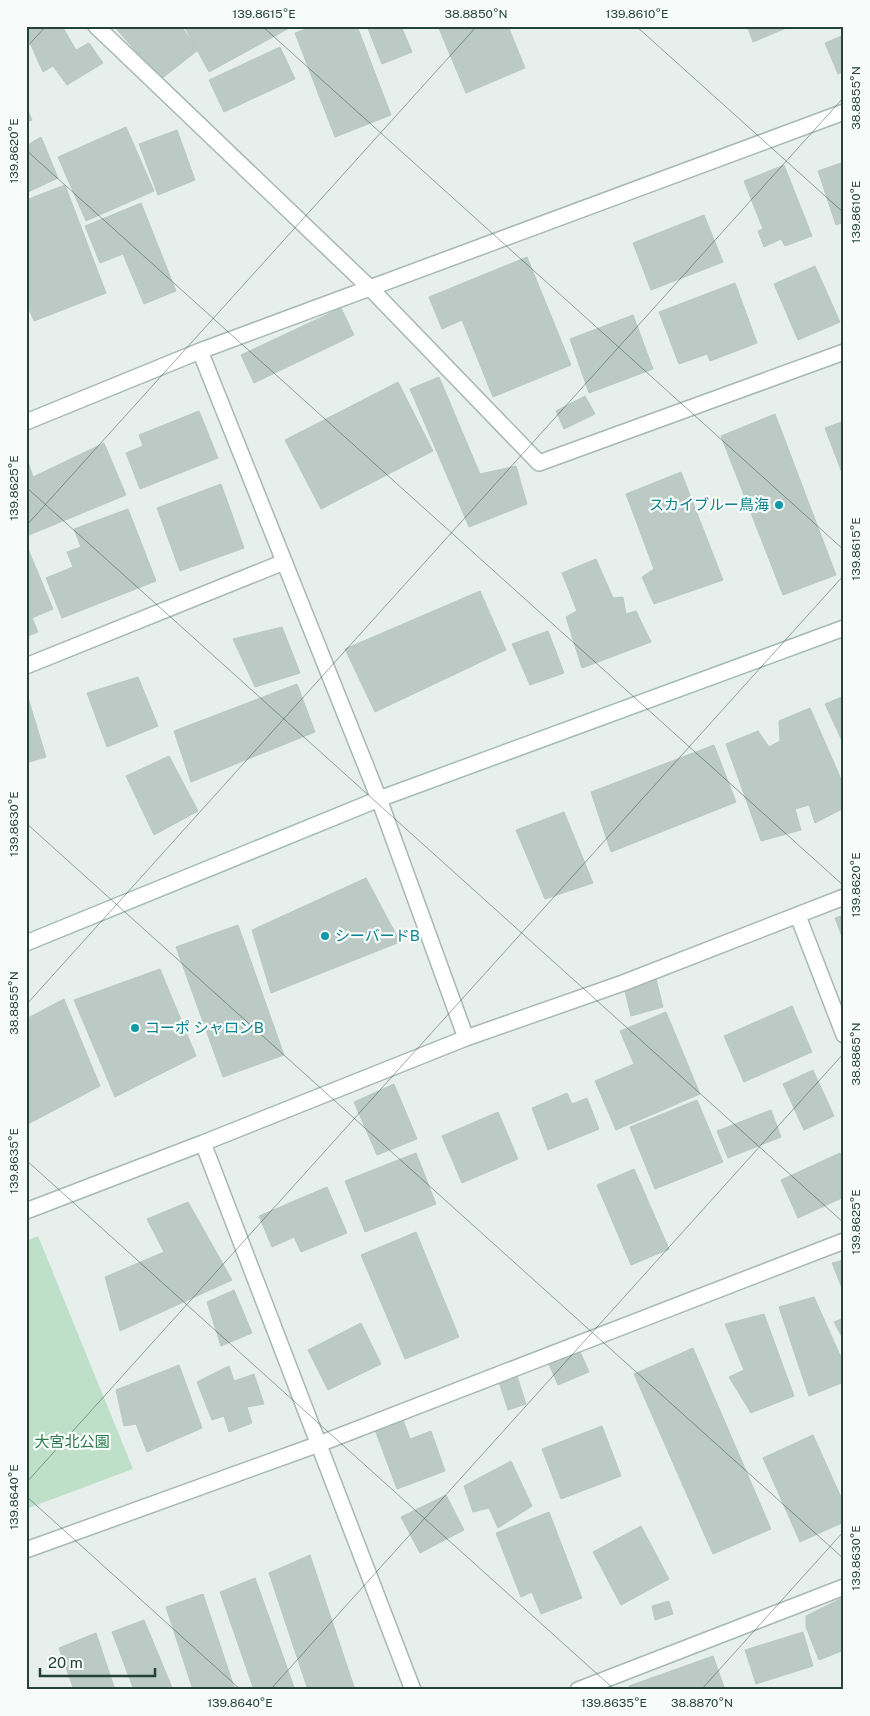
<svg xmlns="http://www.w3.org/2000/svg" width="870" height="1716" viewBox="0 0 870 1716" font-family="'Public Sans','Noto Sans JP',sans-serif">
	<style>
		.green { fill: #bfe0c8 }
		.building { fill: #bbcac4; stroke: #b8c9c2 }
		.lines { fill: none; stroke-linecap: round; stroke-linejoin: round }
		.street-casing { stroke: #a8b8b2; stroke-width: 18 }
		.secondary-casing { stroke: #a4bbb3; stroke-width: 18 }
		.street { stroke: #fff; stroke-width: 15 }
		.secondary { stroke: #fff; stroke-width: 15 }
		.ticks { fill: none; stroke: #24423a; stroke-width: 1; stroke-opacity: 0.45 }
		.culture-dot { fill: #0f9aa8; stroke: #f7fbf9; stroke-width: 2 }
		.labels { text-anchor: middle; stroke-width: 4.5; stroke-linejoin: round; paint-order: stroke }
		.culture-label { font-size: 15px; fill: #0d838f; stroke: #f7fbf9; text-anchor: start }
		.park-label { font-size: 15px; fill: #2d7a4b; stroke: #f7fbf9 }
		.neatline { fill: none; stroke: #24423a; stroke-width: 2 }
		.ticks-label { font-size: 12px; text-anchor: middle; fill: #24423a }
	</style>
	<rect width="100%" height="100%" fill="#e6efeb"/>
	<!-- green -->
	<path class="green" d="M38 1236 133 1469 26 1509V1241Z"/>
	<!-- building -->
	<path class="building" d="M26 26H62L76 50 89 43 103 63 67 85 53 66 43 72 26 34Z
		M114 26H181L198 50 160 80Z
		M184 26H293L209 72Z
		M314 26H357L391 115 335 137 295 33Z
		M367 26H401L412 52 382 64Z
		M438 26H508L525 68 466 93Z
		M747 26H791L753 42Z
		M844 35V71L838 74 825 43Z
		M280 47 295 79 224 112 209 80Z
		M26 106 32 120 26 122Z
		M126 127 154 191 86 221 58 157Z
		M177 130 195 180 158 195 139 144Z
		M41 137 58 178 26 193V146Z
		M844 162V222L836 225 818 171Z
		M784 165 812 236 785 246 781 239 764 247 758 231 763 229 744 181Z
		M65 185 106 293 34 321 26 302V200Z
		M141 203 176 291 144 304 123 254 100 263 85 226Z
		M704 215 723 262 651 290 633 243Z
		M527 257 571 365 493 397 462 320 442 329 429 297Z
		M815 266 840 322 798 340 774 284Z
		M735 283 757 343 710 361 707 354 679 364 659 312Z
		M341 308 354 335 254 383 241 355Z
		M633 315 653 369 589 393 570 339Z
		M439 377 480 474 516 466 527 504 469 527 410 389Z
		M398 382 433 451 321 509 285 440Z
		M585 396 595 414 564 429 556 411Z
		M199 411 218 458 140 489 126 453 143 446 139 435Z
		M775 414 836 575 783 595 721 436Z
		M844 421V478L825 428Z
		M104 443 126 495 29 535 26 529V456L33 477Z
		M681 472 723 580 654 604 642 577 654 569 626 494Z
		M221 484 244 548 180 571 157 508Z
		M128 509 156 581 62 618 46 578 73 567 67 552 81 547 74 529Z
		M28 549 53 609 32 618 38 632 26 637V550Z
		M596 559 613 598 623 597 626 614 636 611 651 642 582 668 566 617 577 611 562 573Z
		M480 591 506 650 375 712 345 649Z
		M282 627 300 673 255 687 233 639Z
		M548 631 564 673 530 685 512 644Z
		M138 677 158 726 107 747 87 693Z
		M297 684 315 732 191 782 174 731Z
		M844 696V745L825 704Z
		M26 698H28L46 757 26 763Z
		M810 708 844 786V808L815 823 809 805 795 809 801 830 761 841 726 744 758 731 769 747 780 741 779 721Z
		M714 745 736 802 611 852 591 792Z
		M169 756 198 811 154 835 126 776Z
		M564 812 593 883 545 899 516 830Z
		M366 878 400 942 271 993 252 930Z
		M844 915V942L835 918Z
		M238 925 284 1055 223 1077 176 947Z
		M160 969 196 1056 115 1097 74 1000Z
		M655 975 663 1007 631 1016 623 983Z
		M64 999 100 1086 26 1125V1019Z
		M792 1006 812 1052 744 1082 724 1036Z
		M666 1012 700 1094 616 1130 595 1081 634 1064 620 1031Z
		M813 1070 834 1116 804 1130 783 1084Z
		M394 1084 417 1139 377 1155 354 1102Z
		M567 1093 572 1104 587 1098 599 1129 548 1150 532 1108Z
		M697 1100 723 1162 655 1189 630 1127Z
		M771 1110 781 1137 728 1158 717 1131Z
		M498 1112 518 1159 462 1183 442 1136Z
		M416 1153 436 1204 365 1232 345 1181Z
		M840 1153 844 1163V1197L798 1218 781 1180Z
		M634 1169 669 1249 631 1265 597 1185Z
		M327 1187 347 1233 301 1252 294 1237 272 1247 259 1216Z
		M188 1202 232 1280 120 1331 105 1277 164 1252 147 1219Z
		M416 1232 459 1337 405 1359 361 1255Z
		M844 1260V1293L832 1263Z
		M234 1290 252 1333 221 1346 207 1302Z
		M814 1297 844 1364V1382L809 1396 779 1307Z
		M764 1314 794 1396 751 1413 729 1377 744 1370 725 1324Z
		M844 1318V1341L834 1322Z
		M361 1323 381 1364 328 1390 308 1350Z
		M578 1347 589 1372 558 1385 547 1360Z
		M693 1348 771 1529 713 1554 634 1374Z
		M179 1365 202 1428 147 1452 136 1424 124 1426 116 1390Z
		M229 1366 234 1381 254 1374 264 1404 247 1407 252 1423 229 1432 224 1416 212 1420 197 1382Z
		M516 1373 526 1404 508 1410 498 1379Z
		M402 1417 410 1439 431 1431 445 1471 397 1489 374 1427Z
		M602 1426 621 1476 561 1499 542 1449Z
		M813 1435 844 1504V1522L800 1542 763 1458Z
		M511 1461 532 1506 498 1528 489 1508 473 1512 464 1486Z
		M446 1495 464 1530 420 1553 401 1517Z
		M549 1512 582 1598 541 1614 532 1592 521 1597 496 1533Z
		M641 1526 669 1579 621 1605 593 1552Z
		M310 1555 355 1690H308L269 1573Z
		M255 1578 295 1690H254L220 1592Z
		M203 1594 235 1690H193L166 1607Z
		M842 1598 844 1599V1650L819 1660 806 1627V1616Z
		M669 1601 673 1614 655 1620 652 1606Z
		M144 1620 173 1690H134L112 1632Z
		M803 1632 813 1666 756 1684 745 1650Z
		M96 1633 115 1690H74L59 1648Z
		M713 1656 725 1690H631L629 1686Z"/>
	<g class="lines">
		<defs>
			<path id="street" d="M96 26 371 289 539 463 844 352
				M200 351 379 799 466 1038
				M26 422 200 351 844 112
				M26 666 284 562
				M798 916 844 1035
				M26 1211 203 1143
				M26 1550 319 1444 844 1241
				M413 1690 203 1143 466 1038 623 983 844 897
				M578 1690 844 1587"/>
			<path id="secondary" d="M26 943 379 799 844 628"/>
		</defs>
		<!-- street casing -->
		<use href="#street" class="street-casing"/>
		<!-- secondary casing -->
		<use href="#secondary" class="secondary-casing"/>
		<!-- street -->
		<use href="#street" class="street"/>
		<!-- secondary -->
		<use href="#secondary" class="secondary"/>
	</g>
	<!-- ticks -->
	<path class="ticks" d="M262 26 844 550M636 26 844 213M26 48 46 26M26 150 844 886M26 487 844 1223M26 526 477 26M26 823 844 1559M26 1005 844 97M26 1160 615 1690M26 1483 844 575M26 1496 241 1690M270 1690 844 1053M701 1690 844 1531"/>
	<!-- markers -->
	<g class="culture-dot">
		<circle cx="779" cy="505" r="5"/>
		<circle cx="325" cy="936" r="5"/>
		<circle cx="135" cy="1028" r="5"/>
	</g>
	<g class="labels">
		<!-- culture labels -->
		<g class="culture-label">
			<text x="769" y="510" text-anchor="end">スカイブルー鳥海</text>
			<text x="335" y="941">シーバードB</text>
			<text x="145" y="1033">コーポ シャロンB</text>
		</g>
		<!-- park labels -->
		<g class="park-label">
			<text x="72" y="1447">大宮北公園</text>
		</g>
	</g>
	<!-- border -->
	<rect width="870" height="1716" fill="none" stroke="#f7fbf9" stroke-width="55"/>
	<!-- scale -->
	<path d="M40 1668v8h115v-8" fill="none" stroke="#24423a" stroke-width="2.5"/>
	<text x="48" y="1668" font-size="15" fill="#24423a" stroke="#f7fbf9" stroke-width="4" paint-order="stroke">20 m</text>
	<rect x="28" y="28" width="814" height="1660" class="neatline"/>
	<g class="ticks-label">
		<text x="264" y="18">139.8615°E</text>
		<text x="476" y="18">38.8850°N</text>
		<text x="637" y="18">139.8610°E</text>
		<text transform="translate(856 98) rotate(-90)" y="4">38.8855°N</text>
		<text transform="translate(14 151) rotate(-90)" y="4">139.8620°E</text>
		<text transform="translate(856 212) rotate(-90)" y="4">139.8610°E</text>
		<text transform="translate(14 488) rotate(-90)" y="4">139.8625°E</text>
		<text transform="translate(856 549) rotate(-90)" y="4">139.8615°E</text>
		<text transform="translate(14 824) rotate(-90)" y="4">139.8630°E</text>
		<text transform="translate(856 885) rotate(-90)" y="4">139.8620°E</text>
		<text transform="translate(14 1003) rotate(-90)" y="4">38.8855°N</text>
		<text transform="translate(856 1054) rotate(-90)" y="4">38.8865°N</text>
		<text transform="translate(14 1161) rotate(-90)" y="4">139.8635°E</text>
		<text transform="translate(856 1222) rotate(-90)" y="4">139.8625°E</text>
		<text transform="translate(14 1497) rotate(-90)" y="4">139.8640°E</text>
		<text transform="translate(856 1558) rotate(-90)" y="4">139.8630°E</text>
		<text x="240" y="1707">139.8640°E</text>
		<text x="614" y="1707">139.8635°E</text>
		<text x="702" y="1707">38.8870°N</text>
	</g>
</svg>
